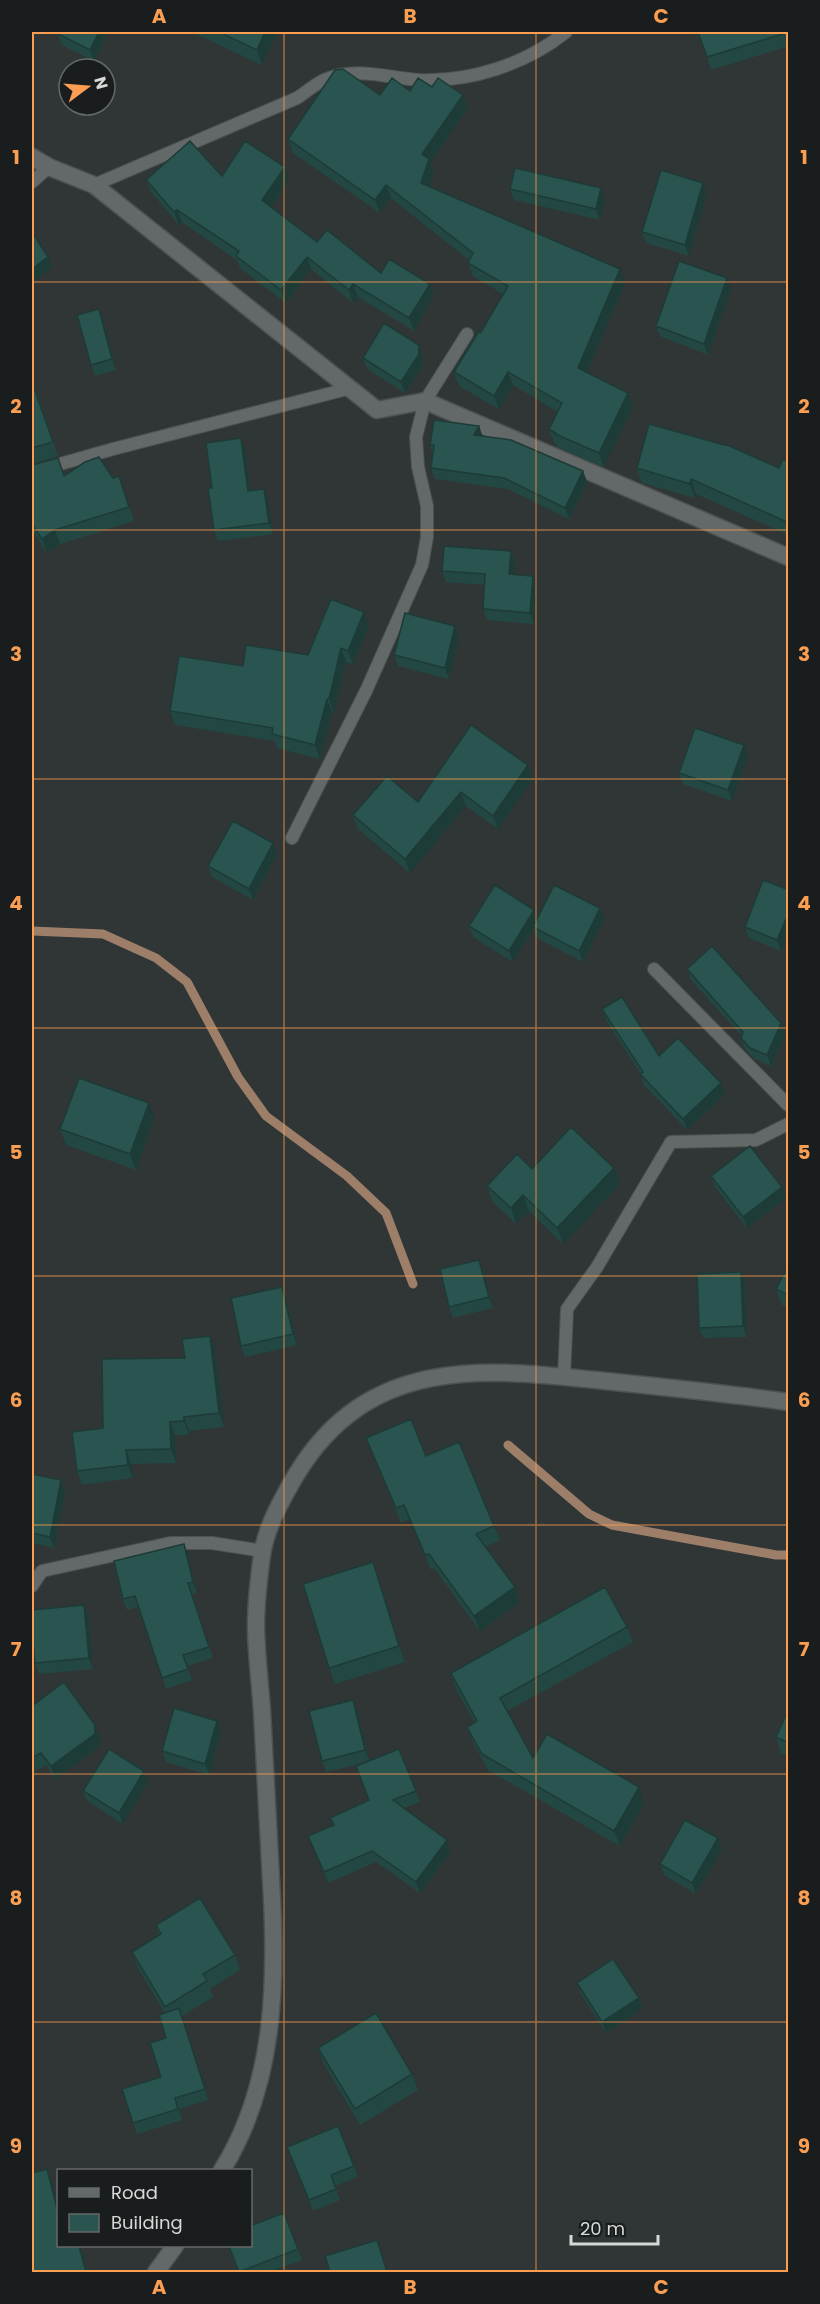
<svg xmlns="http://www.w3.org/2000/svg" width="820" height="2304" viewBox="0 0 820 2304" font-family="Poppins,sans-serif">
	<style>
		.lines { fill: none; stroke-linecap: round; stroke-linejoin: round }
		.stream { stroke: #9c7e69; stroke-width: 9 }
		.service-casing { stroke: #4d5251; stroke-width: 14 }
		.minor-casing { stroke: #4d5251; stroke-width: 19 }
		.tertiary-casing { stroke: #4d5251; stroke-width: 19 }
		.service { stroke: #626968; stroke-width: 12 }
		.minor { stroke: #626968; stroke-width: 16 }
		.tertiary { stroke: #626968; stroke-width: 16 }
		.wall { fill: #234844 }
		.shaded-wall { fill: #1d3b37 }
		.building { fill: #29544f; stroke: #1d3b37; stroke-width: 1.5 }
		.grid { fill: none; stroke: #fb9e51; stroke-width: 1.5; stroke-opacity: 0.55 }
		.neatline { fill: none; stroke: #fb9e51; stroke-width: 2 }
		.grid-label { font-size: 20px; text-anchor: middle; font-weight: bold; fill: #fb9e51 }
	</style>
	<rect width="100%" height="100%" fill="#303636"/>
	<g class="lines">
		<!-- stream -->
		<path class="stream" d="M32 931 103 934 156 958 187 982 238 1077 266 1116 347 1176 386 1213 413 1284
			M508 1445 589 1514 612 1525 776 1555H788"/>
		<defs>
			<path id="service" d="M32 182 49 167
				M94 185 297 98C306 92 314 85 324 80 355 66 388 78 420 80 471 82 526 64 566 32
				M32 472 113 449 351 388
				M292 838 366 691 422 565 427 537V506L418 467 416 437 425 401 467 334
				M654 969 788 1105
				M564 1377 567 1309 597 1267 671 1142 756 1140 788 1124
				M32 1586 42 1571 170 1543H212L263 1551"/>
			<path id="minor" d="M32 157 49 167 94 185 377 410 425 401 788 557"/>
			<path id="tertiary" d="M222 2170C276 2084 277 1978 271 1880 268 1823 265 1767 262 1711 260 1682 256 1653 256 1624 256 1601 259 1577 262 1555 266 1527 282 1499 296 1475 371 1351 491 1369 615 1382 673 1388 731 1394 788 1402
				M156 2272 175 2246"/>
		</defs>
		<!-- service casing -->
		<use href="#service" class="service-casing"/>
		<!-- minor casing -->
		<use href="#minor" class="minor-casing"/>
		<!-- tertiary casing -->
		<use href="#tertiary" class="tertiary-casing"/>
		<!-- service -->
		<use href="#service" class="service"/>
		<!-- minor -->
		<use href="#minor" class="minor"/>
		<!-- tertiary -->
		<use href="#tertiary" class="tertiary"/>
	</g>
	<!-- wall -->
	<path class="wall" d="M59 32H108L94 61 62 45 58 34Z
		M192 32H278L262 65Z
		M789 32V46L711 70 707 57Z
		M432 87 463 95 468 108 430 163 434 172 429 186 625 283 587 373 628 393 633 407 604 467 557 447 556 444 554 442 549 429 558 412 513 385 499 409 459 386 454 372 481 332 503 294 473 276 468 263 469 260 391 198 380 213 293 153 288 139 380 95Z
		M285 167 289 180 271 207 317 242 381 273 430 284 434 296 414 331 358 297 353 303 311 269 286 303 240 268 237 260 182 222 179 225 151 192 146 180 222 176Z
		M510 189 605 199 600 220 514 200Z
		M707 194 689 256 646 243 642 232Z
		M731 289 708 355 660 336 656 326Z
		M99 309 103 320 116 370 95 376 91 365Z
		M423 356V365L405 393 367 369 363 358Z
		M32 382 38 396 58 456 32 464Z
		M479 426 482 436 583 471 587 482 569 519 508 489 435 479 431 468 433 453 430 445Z
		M245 449 250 491 268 500 273 534 218 541 214 530 212 488Z
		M789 462V535L696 494 695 498 642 483 637 468H779Z
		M32 465 64 476 113 478 124 490 134 521 60 544 47 553 32 530Z
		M511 551 515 562 514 575 537 587 534 624 487 620 483 609 485 585 446 582 442 571Z
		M369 626 353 664 346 662 334 713 332 712 320 759 277 748 275 741 175 725 170 711 243 666 308 655Z
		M455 626 459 637 449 679 398 666 394 655Z
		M744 745 748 756 732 801 683 784 679 773Z
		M528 765 533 779 498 829 466 806 410 873 358 829 353 815 418 802Z
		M273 843 277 854 253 900 212 877 208 866Z
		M789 890V932L781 951 749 938 745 927Z
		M534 910 537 918 604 919 583 962 537 938 533 929 513 962 473 937 469 926Z
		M687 969 785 1034 771 1066 754 1059 745 1049 741 1038 742 1036 691 980Z
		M602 1009 659 1056 725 1094 687 1130 644 1085 640 1074H641L606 1020Z
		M154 1119 136 1170 66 1145 60 1129Z
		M614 1168 620 1184 563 1244 529 1211 516 1224 493 1202 487 1186 532 1169Z
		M711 1176 786 1198 747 1228 715 1187Z
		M789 1265V1308L782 1305 776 1289Z
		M483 1271 493 1308 453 1318 449 1307Z
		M741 1272 745 1283 747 1337 703 1338 699 1328Z
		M282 1287 286 1298 297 1345 245 1357 241 1346Z
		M210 1336 215 1350 224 1427 189 1431V1435H175L176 1463 131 1464 133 1478 82 1485 77 1471 103 1428Z
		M366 1438 426 1456 494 1526 500 1540 485 1547 520 1602 480 1631 434 1568 431 1570 409 1519 401 1523Z
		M32 1474 61 1480 65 1491 54 1548 32 1543Z
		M184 1544 188 1555 197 1593 192 1594 213 1658 187 1666 192 1680 166 1689 138 1607 127 1610 123 1599Z
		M379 1578 405 1662 335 1684 329 1668Z
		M88 1616 93 1669 39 1674 35 1663Z
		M627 1627 633 1642 507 1711 533 1758 644 1803 620 1846 488 1770 473 1742 467 1727 475 1723 456 1689 451 1673Z
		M32 1706 100 1737V1746L55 1779 46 1765 32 1773Z
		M789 1709V1756L781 1753 776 1737Z
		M357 1711 369 1760 399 1749 420 1802 404 1808 451 1851 420 1893 376 1862 328 1883 308 1836 333 1825 330 1818 369 1800 364 1763 326 1772 322 1761Z
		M221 1732 209 1775 166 1762 162 1751Z
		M148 1782 123 1824 87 1801 83 1791Z
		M718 1838 722 1849 696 1894 664 1875 660 1864Z
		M156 1925 235 1955 240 1970 210 1989 213 1997 182 2016 208 2100 179 2109 182 2120 137 2134 133 2123 161 2077 166 2038 165 2013 138 1968 132 1952 159 1935Z
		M577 1983 639 1998 643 2008 606 2033 581 1994Z
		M318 2048 412 2074 418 2090 360 2125 324 2064Z
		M287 2147 354 2166 358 2177 335 2186 340 2200 313 2211Z
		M284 2213 302 2260 269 2272H239L229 2246Z"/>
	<!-- shaded-wall -->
	<path class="shaded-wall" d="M99 32H108L94 61 90 50Z
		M265 32H278L262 65 257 50Z
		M463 95 468 108 430 163 434 172 426 196 421 183 422 154Z
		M285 167 289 180 267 213 262 200Z
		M703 183 707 194 689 256 685 245Z
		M386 185 391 198 380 213 375 200Z
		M601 188 605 199 600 220 596 209Z
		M177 210 182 222 179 225 174 212Z
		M48 257 52 268 32 282V269Z
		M307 257 311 269 286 303 281 290Z
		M620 269 625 283 583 382 578 368Z
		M727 278 731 289 708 355 704 344Z
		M353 284 358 297 353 303 349 290Z
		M430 284 434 296 414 331 409 318Z
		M99 309 103 320 116 370 112 359Z
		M419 345 423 356V365L405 393 401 382Z
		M508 372 513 385 499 409 494 396Z
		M628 393 633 407 604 467 599 453Z
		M479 426 483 437 474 435Z
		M241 438 245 449 251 502 248 491Z
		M583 471 587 482 569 519 565 508Z
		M691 479 696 494 695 498 690 484Z
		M264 489 268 500 273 534 269 523Z
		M55 530 60 544 47 553 42 539Z
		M511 551 515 562 513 585 509 574Z
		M533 576 537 587 534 624 530 613Z
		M364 612 369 626 353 664 348 651Z
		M455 626 459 637 449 679 445 668Z
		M341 648 346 662 334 713 329 699Z
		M327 699 332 712 320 759 315 745Z
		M744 745 748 756 732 801 728 790Z
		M528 765 533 779 498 829 493 816Z
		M461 792 466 806 410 873 405 859Z
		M273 843 277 854 253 900 249 889Z
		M600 908 604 919 583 962 579 951Z
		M534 910 538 921 533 927V929L513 962 509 951Z
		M789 912V932L781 951 777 940Z
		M781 1023 785 1034 771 1066 767 1055Z
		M721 1083 725 1094 687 1130 683 1119Z
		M149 1103 154 1119 136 1170 130 1154Z
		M614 1168 620 1184 563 1244 557 1228Z
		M782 1187 786 1198 747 1228 743 1217Z
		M523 1195 529 1211 516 1224 511 1208Z
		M479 1260 483 1271 493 1308 489 1297Z
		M741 1272 745 1283 747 1337 743 1326Z
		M282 1287 286 1298 297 1345 293 1334Z
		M210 1336 215 1350 224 1427 219 1413Z
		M184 1417 189 1431V1435L184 1421Z
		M170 1422 175 1435 176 1463 171 1449Z
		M126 1450 131 1464 133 1478 128 1465Z
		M61 1480 65 1491 54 1548 50 1537Z
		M184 1544 188 1555 197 1593 193 1582Z
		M373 1562 379 1578 405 1662 399 1646Z
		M515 1587 520 1602 480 1631 474 1616Z
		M84 1605 88 1616 93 1669 89 1658Z
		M353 1700 357 1711 369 1761 365 1750Z
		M217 1721 221 1732 209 1775 205 1764Z
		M95 1725 100 1737V1746L55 1779 51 1766Z
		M144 1771 148 1782 123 1824 119 1813Z
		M639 1787 644 1803 620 1846 614 1831Z
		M718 1838 722 1849 696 1894 692 1883Z
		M447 1840 451 1851 420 1893 416 1882Z
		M639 1998 643 2008 606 2033 602 2022Z
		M47 2169 52 2183 58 2208V2212Z
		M79 2246 83 2254 87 2272H86Z"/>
	<!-- building -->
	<path class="building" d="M59 32H99L90 50 58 34Z
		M219 32H265L257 50Z
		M698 32H789L707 57Z
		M343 69 380 95 392 78 410 91 418 78 432 87 438 78 463 95 422 154 429 159 421 183 620 269 578 368 628 393 599 453 553 433 557 434 549 429 562 403 508 372 494 396 454 372 479 331 481 332 508 286 468 263 473 253 386 185 375 200 288 139 335 70Z
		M190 141 222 176 245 141 285 167 262 200 317 242 327 230 381 273 389 259 430 284 409 318 353 284 349 290 307 257 281 290 236 256 239 251 177 210 174 212 146 180Z
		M515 168 601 188 596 209 510 189Z
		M661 170 703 183 685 245 642 232Z
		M32 232 48 257 32 269Z
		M679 261 727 278 704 344 656 326Z
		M99 309 112 359 91 365 77 315Z
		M384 323 419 345V354L401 382 363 358Z
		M32 382 53 442 32 448Z
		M434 420 479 426 474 435 511 440 583 471 565 508 504 478 431 468 434 445H430Z
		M649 424 725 445V444L779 468 783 459 789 462V523L691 479 690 484 637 468Z
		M241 438 248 491 264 489 269 523 214 530 208 488H212L206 443Z
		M99 457 113 478 119 476 129 507 55 530 42 539 32 524V465L58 458 64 476 85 462Z
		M444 546 511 551 509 574 533 576 530 613 483 609 485 574 442 571Z
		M331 599 364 612 348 651 341 648 329 699H327L315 745 272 734 273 728 170 711 179 656 243 666 246 645 308 655Z
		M405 613 455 626 445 668 394 655Z
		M471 725 528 765 493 816 461 792 405 859 353 815 387 776 418 802Z
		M695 728 744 745 728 790 679 773Z
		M233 821 273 843 249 889 208 866Z
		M763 880 789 890V912L777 940 745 927Z
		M495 885 534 910 509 951 469 926Z
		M554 885 600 908 579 951 533 927Z
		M712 946 781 1023 767 1055 750 1048 741 1038 743 1032 687 969Z
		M622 997 659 1056 678 1038 721 1083 683 1119 640 1074 643 1072 602 1009Z
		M79 1078 149 1103 130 1154 60 1129Z
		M571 1127 614 1168 557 1228 523 1195 511 1208 487 1186 517 1154 532 1169Z
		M750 1146 782 1187 743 1217 711 1176Z
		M479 1260 489 1297 449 1307 440 1269Z
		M789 1265V1296L776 1289Z
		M741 1272 743 1326 699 1328 697 1274Z
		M282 1287 293 1334 241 1346 231 1298Z
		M210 1336 219 1413 184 1417V1421L170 1422 171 1449 126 1450 128 1465 77 1471 72 1432 103 1428 102 1359 185 1358 182 1339Z
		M411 1419 426 1456 459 1442 494 1526 476 1534 515 1587 474 1616 429 1554 425 1555 404 1505 396 1508 366 1438Z
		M32 1474 61 1480 50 1537 32 1533Z
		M184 1544 193 1582 188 1583 209 1647 183 1655 188 1669 162 1678 135 1596 123 1599 114 1561Z
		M373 1562 399 1646 329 1668 303 1584Z
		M605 1587 627 1627 500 1698 533 1758 547 1734 639 1787 614 1831 482 1754 467 1727 477 1721 451 1673Z
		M84 1605 89 1658 35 1663 32 1630V1610Z
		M64 1682 95 1725V1734L51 1766 41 1753 32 1758V1706Z
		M353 1700 365 1750 322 1761 309 1711Z
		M174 1708 217 1721 205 1764 162 1751Z
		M789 1709V1743L776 1737Z
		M109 1749 144 1771 119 1813 83 1791Z
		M399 1749 416 1791 393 1800 447 1840 416 1882 372 1851 324 1872 308 1836 334 1825 330 1818 369 1800 356 1766Z
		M685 1820 718 1838 692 1883 660 1864Z
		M200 1898 235 1955 203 1974 207 1981 165 2007 132 1952 161 1934 156 1925Z
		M613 1959 639 1998 602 2022 577 1983Z
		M179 2008 205 2089 175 2098 178 2109 133 2123 122 2089 161 2077 150 2043 166 2038 159 2015Z
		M376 2013 412 2074 355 2109 318 2048Z
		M338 2126 354 2166 331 2175 336 2189 309 2200 287 2147Z
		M47 2169 58 2212V2246H79L86 2272H32V2173Z
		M284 2213 298 2249 239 2272 229 2246H250V2226Z
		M377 2240 387 2272H330L325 2256Z"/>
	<!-- grid -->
	<path class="grid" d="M284 32V2272M536 32V2272M32 282H788M32 530H788M32 779H788M32 1028H788M32 1276H788M32 1525H788M32 1774H788M32 2022H788"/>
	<!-- border -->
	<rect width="820" height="2304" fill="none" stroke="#1a1d1d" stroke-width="66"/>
	<!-- legend -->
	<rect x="57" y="2169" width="195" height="78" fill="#1a1d1d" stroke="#656868" stroke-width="1.5"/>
	<rect x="69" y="2188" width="30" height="9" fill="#626968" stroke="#656868" stroke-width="1.5"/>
	<text x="111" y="2199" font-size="18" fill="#d5d9d8">Road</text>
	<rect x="69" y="2214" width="30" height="18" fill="#29544f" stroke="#656868" stroke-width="1.5"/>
	<text x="111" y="2229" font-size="18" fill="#d5d9d8">Building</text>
	<!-- north arrow -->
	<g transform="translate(87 87) rotate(74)"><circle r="28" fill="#1a1d1d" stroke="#656868" stroke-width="1.5"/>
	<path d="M0-4.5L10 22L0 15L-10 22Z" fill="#fb9e51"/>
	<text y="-9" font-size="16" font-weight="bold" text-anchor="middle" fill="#d5d9d8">N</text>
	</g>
	<!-- scale -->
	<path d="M571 2235v9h87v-9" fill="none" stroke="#d5d9d8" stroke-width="3"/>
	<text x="580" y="2235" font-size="18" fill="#d5d9d8" stroke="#1a1d1d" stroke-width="4.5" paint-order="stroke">20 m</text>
	<rect x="33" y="33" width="754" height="2238" class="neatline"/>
	<g class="grid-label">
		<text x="159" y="23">A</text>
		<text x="410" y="23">B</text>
		<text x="661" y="23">C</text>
		<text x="16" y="164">1</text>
		<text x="804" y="164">1</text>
		<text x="16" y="413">2</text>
		<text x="804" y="413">2</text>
		<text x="16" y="661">3</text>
		<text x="804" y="661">3</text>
		<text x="16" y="910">4</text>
		<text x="804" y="910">4</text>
		<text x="16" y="1159">5</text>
		<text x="804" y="1159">5</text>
		<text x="16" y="1407">6</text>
		<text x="804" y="1407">6</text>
		<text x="16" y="1656">7</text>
		<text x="804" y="1656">7</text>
		<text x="16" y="1905">8</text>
		<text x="804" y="1905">8</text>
		<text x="16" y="2153">9</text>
		<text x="804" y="2153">9</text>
		<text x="159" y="2294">A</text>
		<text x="410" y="2294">B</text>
		<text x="661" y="2294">C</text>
	</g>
</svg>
